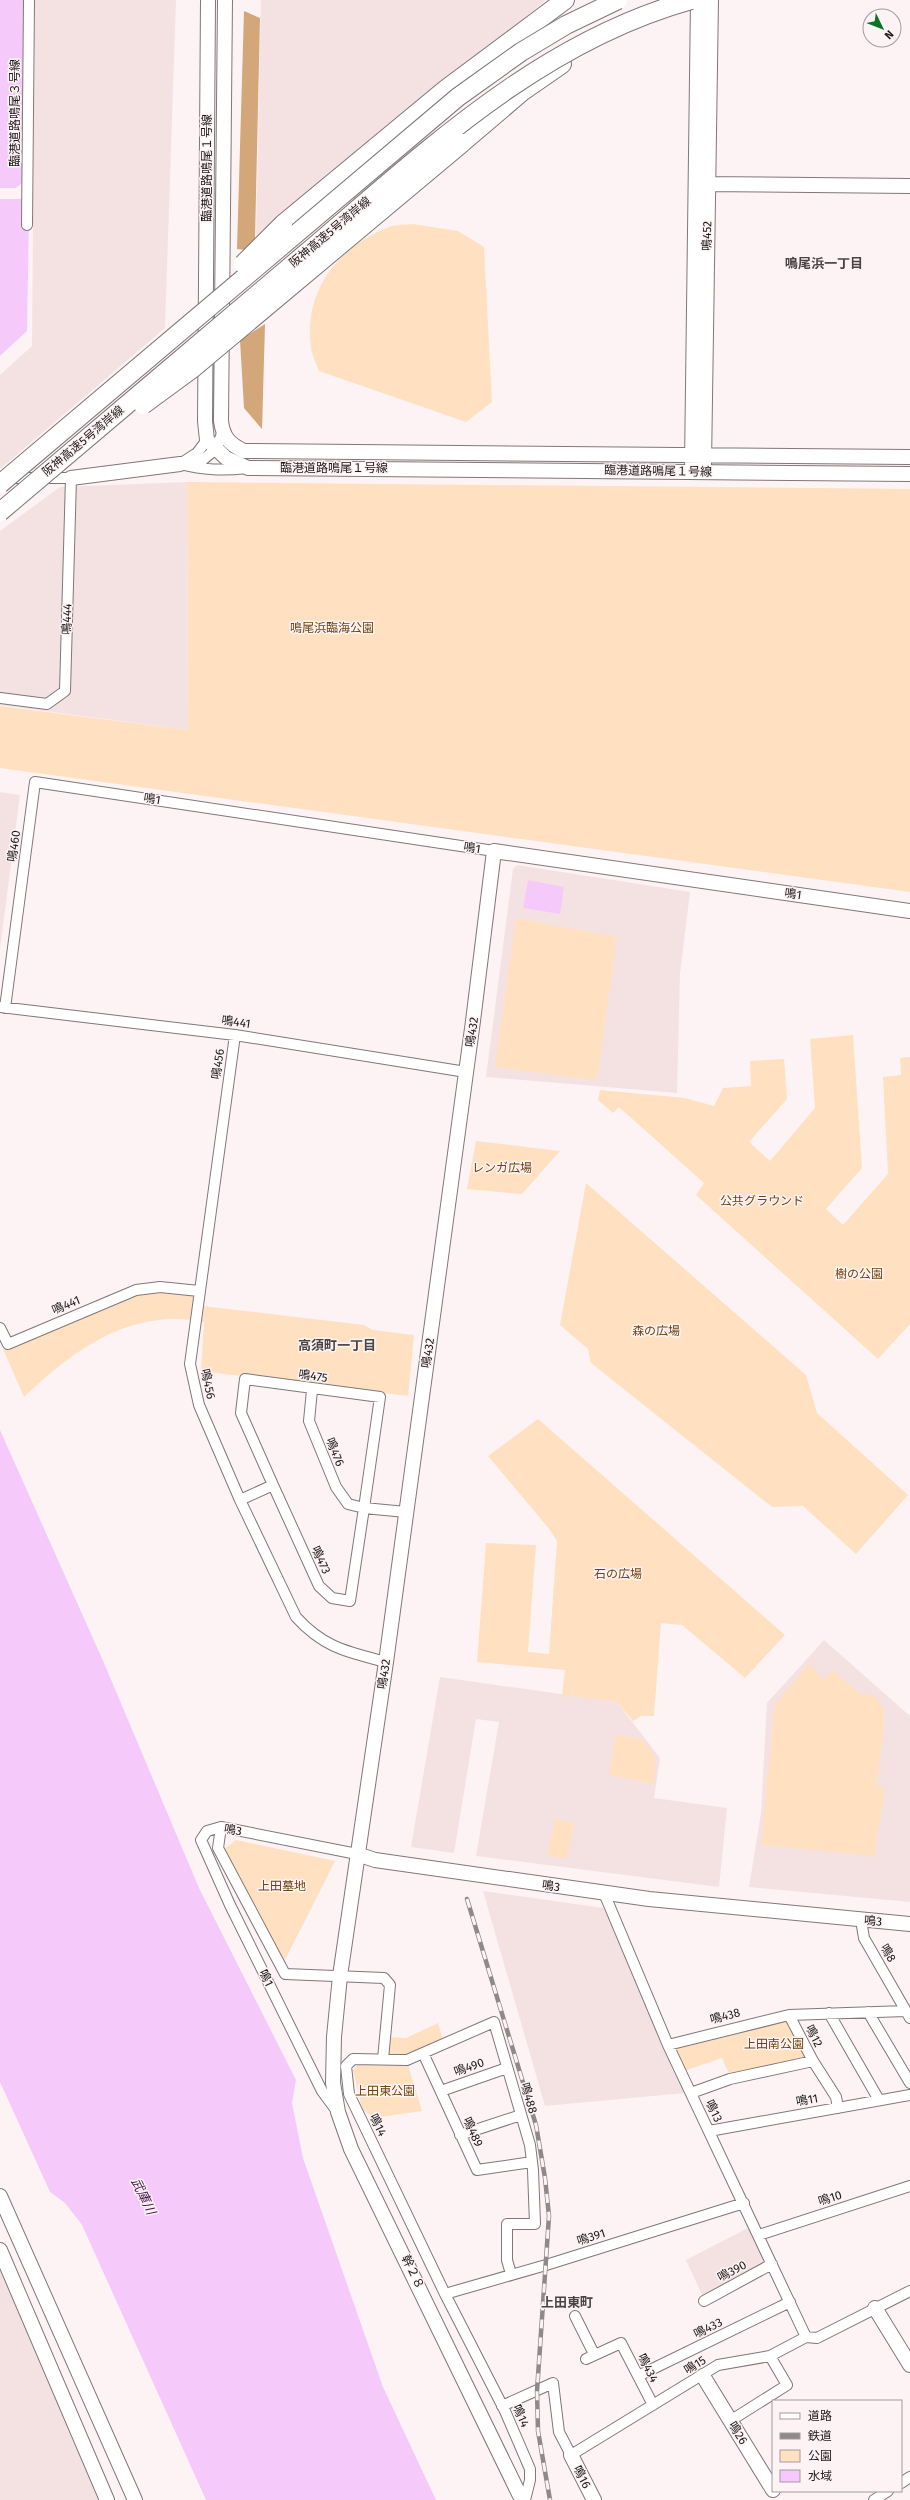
<svg xmlns="http://www.w3.org/2000/svg" width="910" height="2500" viewBox="0 0 910 2500" font-family="'Fira Sans','Noto Sans JP',sans-serif">
	<style>
		.built { fill: #f4e2e2 }
		.green { fill: #ffe0c1 }
		.forest { fill: #d3a779 }
		.water { fill: #f5cafb }
		.lines { fill: none; stroke-linecap: round; stroke-linejoin: round }
		.street-casing { stroke: #807778; stroke-width: 12 }
		.secondary-casing { stroke: #807778; stroke-width: 16 }
		.highway-casing { stroke: #807778; stroke-width: 20 }
		.street { stroke: #fff; stroke-width: 10 }
		.secondary { stroke: #fff; stroke-width: 14 }
		.highway { stroke: #fff; stroke-width: 18 }
		.rail-casing { stroke: #8f8989; stroke-width: 4.5 }
		.rail { stroke: #fdf3f4; stroke-width: 3; stroke-dasharray: 9; stroke-linecap: butt }
		.highway-bridge-casing { stroke: #807778; stroke-width: 20; stroke-linecap: butt }
		.highway-bridge { stroke: #fff; stroke-width: 18 }
		.labels { text-anchor: middle; stroke-width: 3; stroke-linejoin: round; paint-order: stroke }
		.street-label { font-size: 12px; fill: #1c1919; stroke: #fdf3f4 }
		.park-label { font-size: 12px; fill: #6f440c; stroke: #fdf3f4 }
		.neighbourhood-label { font-size: 13px; font-weight: bold; fill: #4c4444; stroke: #fdf3f4 }
		.water-label { font-size: 13px; font-style: italic; fill: #46144e; stroke: #fdf3f4 }
	</style>
	<rect width="100%" height="100%" fill="#fdf3f4"/>
	<!-- built -->
	<path class="built" d="M35 0H176L165 328 0 469V375L32 346Z
		M261 0H546L256 236Z
		M187 482 188 730 0 705V531L60 487Z
		M0 792 20 795 0 949Z
		M517 865 690 892 680 974 677 1093 486 1077 513 869Z
		M824 1640 910 1716V1902L749 1887 761 1813 767 1703Z
		M440 1677 617 1702 660 1758 654 1798 727 1808 719 1887 476 1856 499 1722 476 1719 454 1853 411 1847Z
		M483 1891 604 1908 685 2093 545 2106Z
		M748 2228 765 2264 703 2297 686 2260Z
		M0 2266 103 2500H0Z"/>
	<!-- green -->
	<path class="green" d="M413 224 458 231 484 247 492 402 466 422 319 371C316 363 312 355 311 348 303 291 338 247 389 227 396 224 406 225 413 224Z
		M187 482 910 489V892L0 768V706L188 730Z
		M516 918 617 937 597 1080 495 1067Z
		M853 1035 862 1168 826 1209 843 1225 888 1174 883 1077 901 1075 900 1058 910 1057V1324L878 1359 696 1195 704 1183 619 1107 613 1113 598 1100 600 1090 685 1098 714 1106 723 1088 751 1086 750 1061 784 1059 787 1099 749 1142 770 1161 815 1108 810 1039Z
		M476 1141 560 1151 522 1194 467 1189Z
		M586 1183 806 1375 817 1413 908 1495 856 1554 803 1506 772 1507 591 1363 588 1349 560 1325Z
		M161 1290 204 1295 203 1306 364 1325 373 1330 414 1335 408 1396 201 1371 204 1322C132 1307 74 1349 24 1397L3 1349 140 1293Z
		M538 1419 785 1635 745 1678 682 1625 661 1623 654 1716H641L633 1721 617 1702 562 1695 565 1670 477 1662 486 1543 536 1545 528 1652 549 1654 557 1541 550 1530 488 1456Z
		M809 1664 823 1679 832 1670 860 1694 875 1695 885 1711 877 1787 885 1788 874 1856 761 1845 775 1704Z
		M616 1735 642 1739 656 1758 654 1784 609 1775Z
		M555 1819 574 1823 567 1859 547 1856Z
		M236 1840 335 1861 283 1964 223 1850Z
		M787 2017 809 2060 730 2076 722 2058 684 2071 672 2047Z
		M438 2023 443 2040 406 2057 387 2056 389 2037 406 2038Z
		M359 2064 408 2065 422 2111 374 2118 362 2109 353 2070Z"/>
	<!-- forest -->
	<path class="forest" d="M244 11 260 18 255 238 246 250 237 249Z
		M265 324 262 429 244 408 240 340Z"/>
	<!-- water -->
	<path class="water" d="M0 0H24L23 182 16 188H0Z
		M0 199H23L29 218 27 331 0 356Z
		M528 880 564 887 560 914 523 908Z
		M0 1430 104 1663 199 1888 296 2080 292 2103 303 2158 383 2387 436 2500H206L82 2225 65 2203 50 2192 0 2082Z"/>
	<g class="lines">
		<defs>
			<path id="street" d="M27 225 29 0
				M180 464C204 470 222 471 247 468
				M180 464 197 453 207 440
				M194 467 216 449 223 431
				M0 698 47 704 65 691 71 478H8
				M0 1007 235 1035 466 1072
				M5 1008 35 782 494 851
				M235 1035 190 1364 199 1405 240 1500 296 1617C324 1648 348 1652 386 1662
				M0 1328 8 1344 136 1290 160 1287 199 1291
				M273 1485 241 1413 245 1379 380 1397 364 1508 348 1504 336 1487 309 1421 312 1390
				M240 1500 273 1485 319 1586 332 1598 350 1601 364 1508 406 1512
				M221 1827 218 1848 285 1974 384 1978 390 1985 383 2059
				M604 1893 668 2045 806 2337
				M861 1920 864 1938 910 2018
				M868 2012 910 2083
				M829 2013 879 2100
				M668 2045 789 2015
				M423 2053 477 2170 532 2162
				M813 2061 836 2097 838 2108
				M441 2091 507 2068
				M691 2093 730 2079 813 2061 789 2015 906 2011
				M336 2110 322 2091 230 1905 201 1840 207 1831 221 1827 357 1854
				M709 2131 910 2095
				M460 2135 521 2115
				M759 2235 910 2186
				M511 2274 507 2260V2224H535L533 2170 530 2145 494 2022 407 2060 353 2059 346 2066 349 2094 445 2294 505 2411 530 2469V2480L525 2500
				M445 2294 546 2265 744 2203
				M704 2301 772 2264
				M575 2316 594 2354
				M586 2359 621 2343 653 2405
				M638 2376 790 2302
				M502 2406 553 2383 559 2432 571 2455 718 2365 770 2356 806 2337 817 2338 910 2291
				M730 2421 787 2385 770 2356
				M901 2483 910 2477
				M874 2500 888 2491"/>
			<path id="secondary" d="M208 0 205 421 207 440 226 458 248 468 910 474
				M225 0 221 421C223 437 229 444 244 451L910 457
				M700 184 910 186
				M692 464 698 0
				M704 464 711 0
				M71 478 180 464
				M357 1854 375 1860 649 1899 910 1924
				M0 2196 135 2500
				M0 2250 107 2500
				M875 2308 910 2365
				M703 2376 773 2490
				M571 2455 594 2500
				M522 2500 351 2149 338 2112 333 2083 334 2037 340 1976 386 1662 473 1021 494 851 910 911"/>
			<path id="highway" d="M462 143 523 91 562 64
				M283 224 446 89 565 0"/>
		</defs>
		<!-- street casing -->
		<use href="#street" class="street-casing"/>
		<!-- secondary casing -->
		<use href="#secondary" class="secondary-casing"/>
		<!-- highway casing -->
		<use href="#highway" class="highway-casing"/>
		<!-- street -->
		<use href="#street" class="street"/>
		<!-- secondary -->
		<use href="#secondary" class="secondary"/>
		<!-- highway -->
		<use href="#highway" class="highway"/>
		<defs>
			<path id="rail" d="M467 1899 536 2125 545 2178 549 2216 537 2391 538 2431 550 2500"/>
		</defs>
		<!-- rail casing -->
		<use href="#rail" class="rail-casing"/>
		<!-- rail -->
		<use href="#rail" class="rail"/>
		<defs>
			<path id="highway-bridge" d="M243 264 283 224
				M143 405 192 369 462 143
				M0 484 458 97 521 52 566 25 618 0
				M0 512C102 426 204 339 306 253 423 154 539 42 691 0"/>
		</defs>
		<!-- highway-bridge casing -->
		<use href="#highway-bridge" class="highway-bridge-casing"/>
		<!-- highway-bridge -->
		<use href="#highway-bridge" class="highway-bridge"/>
	</g>
	<g class="labels">
		<!-- street labels -->
		<g class="street-label">
			<text transform="translate(15 113) rotate(-90)" y="4">臨港道路鳴尾３号線</text>
			<text transform="translate(207 168) rotate(-90)" y="4">臨港道路鳴尾１号線</text>
			<text transform="translate(330 232) rotate(-40)" y="4">阪神高速5号湾岸線</text>
			<text transform="translate(707 236) rotate(-89)" y="4">鳴452</text>
			<text transform="translate(83 441) rotate(-40)" y="4">阪神高速5号湾岸線</text>
			<text x="334" y="472">臨港道路鳴尾１号線</text>
			<text transform="translate(658 471) rotate(1)" y="4">臨港道路鳴尾１号線</text>
			<text transform="translate(67 619) rotate(-88)" y="4">鳴444</text>
			<text transform="translate(152 799) rotate(9)" y="4">鳴1</text>
			<text transform="translate(14 846) rotate(-82)" y="4">鳴460</text>
			<text transform="translate(472 848) rotate(9)" y="4">鳴1</text>
			<text transform="translate(793 894) rotate(8)" y="4">鳴1</text>
			<text transform="translate(236 1022) rotate(8)" y="4">鳴441</text>
			<text transform="translate(472 1032) rotate(-82)" y="4">鳴432</text>
			<text transform="translate(218 1064) rotate(-82)" y="4">鳴456</text>
			<text transform="translate(66 1305) rotate(-23)" y="4">鳴441</text>
			<text transform="translate(428 1353) rotate(-82)" y="4">鳴432</text>
			<text transform="translate(313 1376) rotate(8)" y="4">鳴475</text>
			<text transform="translate(208 1384) rotate(78)" y="4">鳴456</text>
			<text transform="translate(335 1452) rotate(68)" y="4">鳴476</text>
			<text transform="translate(321 1560) rotate(65)" y="4">鳴473</text>
			<text transform="translate(384 1674) rotate(-82)" y="4">鳴432</text>
			<text transform="translate(233 1830) rotate(9)" y="4">鳴3</text>
			<text transform="translate(551 1886) rotate(8)" y="4">鳴3</text>
			<text transform="translate(873 1921) rotate(5)" y="4">鳴3</text>
			<text transform="translate(888 1953) rotate(60)" y="4">鳴8</text>
			<text transform="translate(266 1978) rotate(64)" y="4">鳴1</text>
			<text transform="translate(725 2016) rotate(-15)" y="4">鳴438</text>
			<text transform="translate(814 2036) rotate(63)" y="4">鳴12</text>
			<text transform="translate(469 2067) rotate(-20)" y="4">鳴490</text>
			<text transform="translate(529 2098) rotate(74)" y="4">鳴488</text>
			<text transform="translate(807 2100) rotate(-10)" y="4">鳴11</text>
			<text transform="translate(714 2111) rotate(64)" y="4">鳴13</text>
			<text transform="translate(378 2125) rotate(64)" y="4">鳴14</text>
			<text transform="translate(473 2132) rotate(65)" y="4">鳴489</text>
			<text transform="translate(830 2198) rotate(-18)" y="4">鳴10</text>
			<text transform="translate(591 2237) rotate(-18)" y="4">鳴391</text>
			<text transform="translate(732 2271) rotate(-28)" y="4">鳴390</text>
			<text transform="translate(413 2272) rotate(64)" y="4">幹２８</text>
			<text transform="translate(708 2328) rotate(-26)" y="4">鳴433</text>
			<text transform="translate(695 2365) rotate(-32)" y="4">鳴15</text>
			<text transform="translate(648 2368) rotate(63)" y="4">鳴434</text>
			<text transform="translate(521 2416) rotate(66)" y="4">鳴14</text>
			<text transform="translate(738 2433) rotate(58)" y="4">鳴26</text>
			<text transform="translate(582 2477) rotate(63)" y="4">鳴16</text>
		</g>
		<!-- park labels -->
		<g class="park-label">
			<text x="332" y="632">鳴尾浜臨海公園</text>
			<text x="502" y="1172">レンガ広場</text>
			<text x="762" y="1205">公共グラウンド</text>
			<text x="859" y="1278">樹の公園</text>
			<text x="656" y="1335">森の広場</text>
			<text x="618" y="1578">石の広場</text>
			<text x="282" y="1890">上田墓地</text>
			<text x="774" y="2048">上田南公園</text>
			<text x="385" y="2095">上田東公園</text>
		</g>
		<!-- neighbourhood labels -->
		<g class="neighbourhood-label">
			<text x="824" y="268">鳴尾浜一丁目</text>
			<text x="337" y="1350">高須町一丁目</text>
			<text x="567" y="2307">上田東町</text>
		</g>
		<!-- water labels -->
		<g class="water-label">
			<text transform="translate(144 2196) rotate(64)" y="5">武庫川</text>
		</g>
	</g>
	<!-- legend -->
	<rect x="772" y="2400" width="130" height="92" fill="#fdf3f4" stroke="#a39c9c"/>
	<rect x="780" y="2413" width="20" height="6" fill="#ffffff" stroke="#a39c9c"/>
	<text x="808" y="2420" font-size="12" fill="#1c1919">道路</text>
	<rect x="780" y="2433" width="20" height="6" fill="#8f8989" stroke="#a39c9c"/>
	<text x="808" y="2440" font-size="12" fill="#1c1919">鉄道</text>
	<rect x="780" y="2450" width="20" height="12" fill="#ffe0c1" stroke="#a39c9c"/>
	<text x="808" y="2460" font-size="12" fill="#1c1919">公園</text>
	<rect x="780" y="2470" width="20" height="12" fill="#f5cafb" stroke="#a39c9c"/>
	<text x="808" y="2480" font-size="12" fill="#1c1919">水域</text>
	<!-- north arrow -->
	<g transform="translate(882 28) rotate(133)"><circle r="19" fill="#fdf3f4" stroke="#a39c9c"/>
	<path d="M0-3L7 15L0 10L-7 15Z" fill="#097426"/>
	<text y="-6" font-size="11" font-weight="bold" text-anchor="middle" fill="#1c1919">N</text>
	</g>
</svg>
